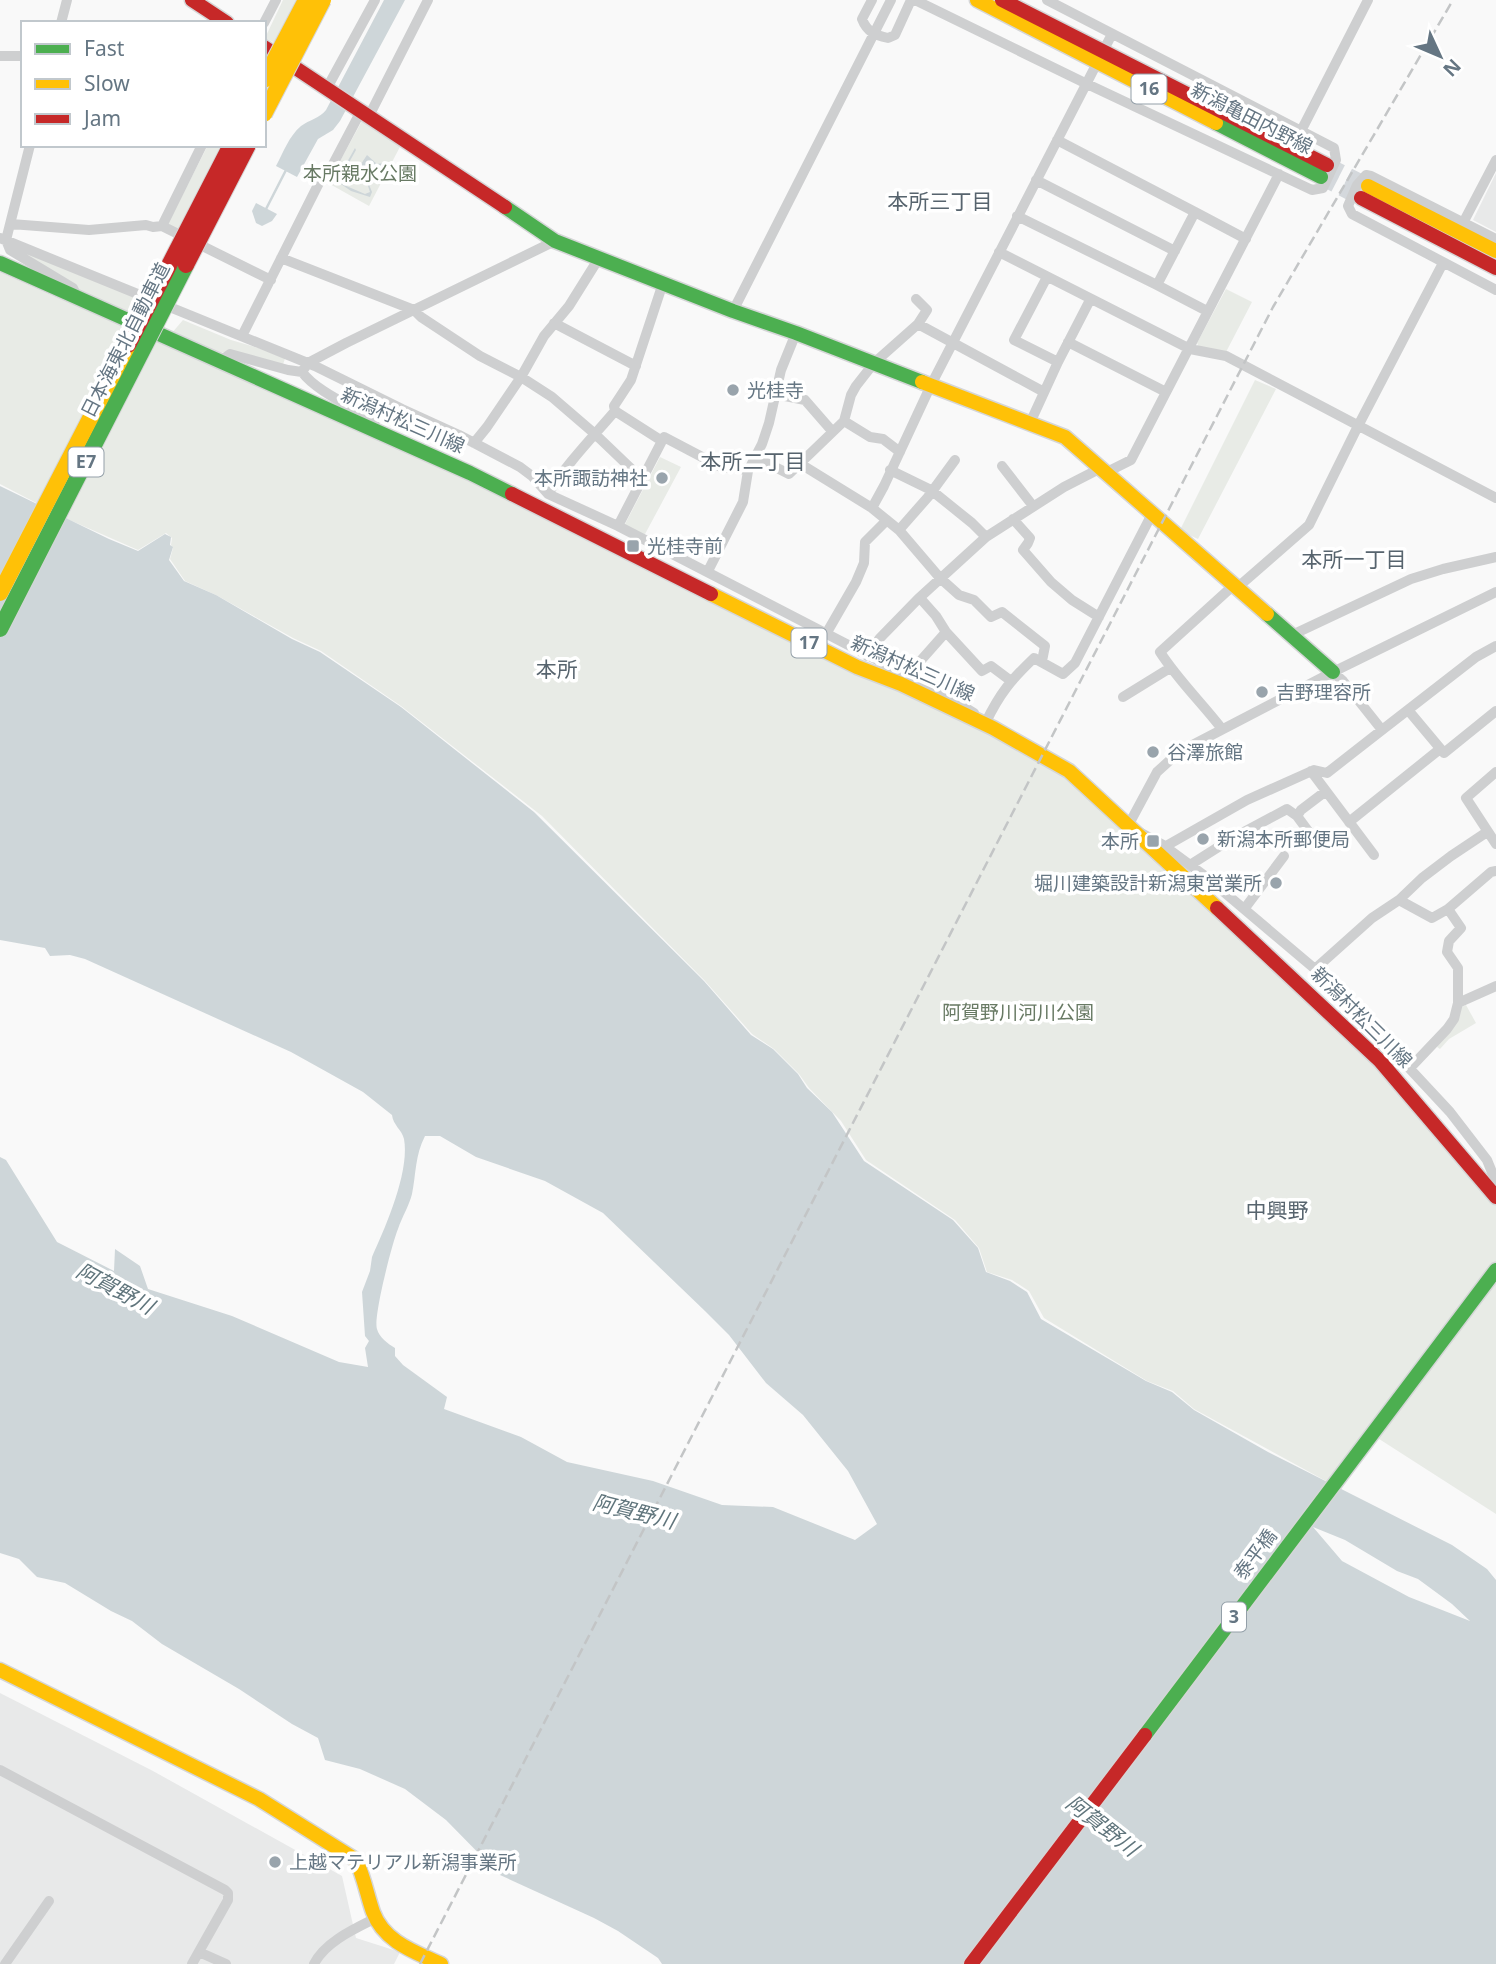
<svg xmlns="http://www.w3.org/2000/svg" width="1496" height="1964" viewBox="0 0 1496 1964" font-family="'Noto Sans','Noto Sans JP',sans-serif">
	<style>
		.built { fill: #e8e9e9 }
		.green { fill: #e8ebe6 }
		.water { fill: #ced6d9; fill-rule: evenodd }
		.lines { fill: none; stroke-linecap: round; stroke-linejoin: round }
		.stream { stroke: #ced6d9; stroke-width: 2.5 }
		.primary-tunnel { stroke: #d4d8dc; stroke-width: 16; stroke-dasharray: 16 8; stroke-linecap: butt }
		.fast-casing { stroke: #d5d6d7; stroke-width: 17 }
		.slow-casing { stroke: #d5d6d7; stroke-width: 17 }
		.jam-casing { stroke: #d5d6d7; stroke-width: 17 }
		.street { stroke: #cecfd0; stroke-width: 10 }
		.fast { stroke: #4caf50; stroke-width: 14 }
		.slow { stroke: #ffc107; stroke-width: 14 }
		.jam { stroke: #c62828; stroke-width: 14 }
		.rail { stroke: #c3c5c6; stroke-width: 2.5; stroke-dasharray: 10 5; stroke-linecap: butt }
		.fast-bridge-casing { stroke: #d5d6d6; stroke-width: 18; stroke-linecap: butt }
		.slow-bridge-casing { stroke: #d5d6d6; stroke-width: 18; stroke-linecap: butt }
		.jam-bridge-casing { stroke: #d5d6d6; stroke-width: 18; stroke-linecap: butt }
		.fast-bridge { stroke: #4caf50; stroke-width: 16 }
		.slow-bridge { stroke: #ffc107; stroke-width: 16 }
		.jam-bridge { stroke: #c62828; stroke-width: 16 }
		.poi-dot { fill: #99a4ac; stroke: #fff; stroke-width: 2.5 }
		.labels { text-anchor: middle; stroke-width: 7; stroke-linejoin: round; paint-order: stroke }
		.shield { fill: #fff; stroke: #939fa8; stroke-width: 2 }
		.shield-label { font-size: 18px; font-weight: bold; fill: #657683 }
		.street-label { font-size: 19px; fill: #657683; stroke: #fff }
		.park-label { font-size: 19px; fill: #687a64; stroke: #fff }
		.poi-label { font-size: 19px; fill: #657683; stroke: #fff; text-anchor: start }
		.neighbourhood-label { font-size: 21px; fill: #57646e; stroke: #fff }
		.water-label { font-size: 21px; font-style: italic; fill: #60757c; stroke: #fff }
	</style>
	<rect width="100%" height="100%" fill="#f9f9f9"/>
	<!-- built -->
	<path class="built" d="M1496 173V232L1473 220Z
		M0 1693 153 1771 342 1876 356 1938 400 1952 394 1964H0Z"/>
	<!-- green -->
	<path class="green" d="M283 0H297L275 43 265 38Z
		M363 119 402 143 369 206 328 183Z
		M208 145H222L178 232 168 223Z
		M16 252 33 254 143 300 133 319 89 301Z
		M0 272 53 296 166 341 285 394 978 723 1065 774 1379 1068 1496 1203V1514L1376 1437 1337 1487 1194 1409 1173 1391 1147 1381 1044 1318 1029 1291 1012 1280 987 1272 979 1248 955 1220 866 1160 841 1121 809 1088 799 1074 774 1049 752 1034 705 981 542 816 401 706 321 651 293 638 216 595 185 581 170 559 173 548 171 545 172 538 166 533 138 550 65 518 0 484Z
		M1226 289 1252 302 1225 354 1200 349 1197 343Z
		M183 320 231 340 286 356 282 367 230 351 216 354 171 334Z
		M1255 380 1276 389 1198 539 1187 534 1181 528Z
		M660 457 681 467 644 536 624 526Z
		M1466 1005 1476 1023 1449 1039 1440 1049 1437 1047 1461 1007Z"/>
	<!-- water -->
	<path class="water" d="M384 0H405L340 121 333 130 318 139 297 177 276 166C283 153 289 136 301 126 309 120 320 118 326 110Z
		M355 148 356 150 342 175 341 181 344 185 365 194 370 192 367 183 362 182 355 173 367 155 377 164 389 162 391 164 382 166C377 175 370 172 363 176L359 172 357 173 362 181 368 182 372 192 370 197 351 191 338 182 342 171Z
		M256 203 277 214 272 221 262 226 256 223 252 211Z
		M0 486 109 539 138 551 165 534 171 537 170 545 173 547 169 560 184 581 216 595 292 639 320 652 401 707 534 812 704 981 751 1035 773 1049 798 1074 807 1088 832 1112 864 1161 953 1220 978 1248 986 1272 1010 1281 1027 1292 1041 1319 1146 1381 1172 1392 1194 1410 1268 1452 1452 1545 1487 1569 1496 1580V1964H662L658 1958 618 1931 594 1918 500 1875 446 1820 405 1789 360 1769 325 1760 318 1738 292 1724 239 1689 162 1644 132 1621 111 1611 65 1583 37 1577 19 1559 0 1553V1157L6 1160 57 1242 114 1271 115 1249 140 1266 148 1289 232 1316 339 1362 368 1367 365 1348 369 1341 365 1336 362 1292 370 1271 372 1257C385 1228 410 1172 404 1139 402 1130 393 1125 392 1115L363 1092 291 1052 85 959 70 955 50 956 45 948 0 940ZM425 1136H440L476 1157 545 1181 603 1213 705 1311 729 1335 766 1383 803 1415 848 1471 877 1524 855 1540 773 1507 722 1505 653 1481 567 1462 521 1437 444 1409 447 1397 403 1365 395 1356V1348C388 1344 379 1337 377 1329 373 1318 392 1243 398 1229 402 1217 409 1206 412 1194 416 1174 415 1155 425 1136ZM1313 1527 1345 1540 1397 1571 1418 1579 1452 1604 1470 1621 1409 1597 1342 1561Z"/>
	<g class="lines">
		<!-- stream -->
		<path class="stream" d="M265 211 286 170"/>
		<!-- primary-tunnel -->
		<path class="primary-tunnel" d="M1327 165 1368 186
			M1321 177 1361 198"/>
		<defs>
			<path id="fast" d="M1216 123 1321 177
				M505 207 555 241 733 311 796 333 922 382
				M0 263 470 473 512 494
				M1267 614 1333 672
				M1145 1735 1496 1270"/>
			<path id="slow" d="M977 0 1216 123
				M1368 186 1496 251
				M922 382 1065 437 1267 614
				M711 594 857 667 901 684 993 728 1069 771 1217 908
				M0 1670 259 1799 356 1860C364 1877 367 1895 373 1912 384 1942 415 1952 441 1964"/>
			<path id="jam" d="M192 0 227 23
				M1002 0 1327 165
				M264 47 505 207
				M1361 198 1496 268
				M512 494 711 594
				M1217 908 1380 1061 1496 1197
				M971 1964 1145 1735"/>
		</defs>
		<!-- fast casing -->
		<use href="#fast" class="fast-casing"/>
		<!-- slow casing -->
		<use href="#slow" class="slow-casing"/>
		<!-- jam casing -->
		<use href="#jam" class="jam-casing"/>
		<!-- street -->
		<path class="street" d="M872 0 862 19C867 32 875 35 888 38L895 35 911 0
			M915 0 1085 83 1312 190 1323 188 1336 160 1334 148 1047 0
			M61 23 67 0
			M264 23 276 0
			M0 56H23
			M327 88 375 0
			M369 116 428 0
			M1301 131 1368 0
			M30 145 6 240 10 250 73 288 76 295
			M1036 180 1175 251
			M1195 212 1246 239
			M1017 216 1157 285 1195 212 1057 140
			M1463 223 1496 160
			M11 224 89 230 146 225 153 227 162 226 271 280
			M162 226 202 145
			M0 238 315 366 402 409 459 435 520 467 532 476 548 494 618 526 943 694 974 713
			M1496 239 1371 176 1366 175 1357 185 1348 206 1352 214 1496 290
			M999 252 1190 349 1226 356 1496 498
			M281 258 414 310 421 317 480 356 521 377 552 397 595 434 642 479
			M1047 277 1014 340 1058 362 1090 300
			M1157 285 1207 311
			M733 311 891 0
			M554 323 636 366
			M918 324 1044 392
			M242 336 325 171 332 166 361 111
			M1068 342 1166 392
			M220 361 230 354 288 370 302 372C317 392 352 406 373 420L377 431
			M302 372 308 363 346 343 555 241
			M775 394 805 400 832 431
			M615 411 662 441
			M844 421 870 437 883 439 900 452
			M1030 423 1058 362
			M474 443 487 427 521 377 544 336 569 306 599 258
			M755 457 789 474 844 421 851 395 856 386 874 363 918 324 927 310 916 299
			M799 463 872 508 899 530 940 578 959 595 974 600 991 617 1002 612 1045 646 1042 661
			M1002 466 1033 506
			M890 470 931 490 972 523 986 537
			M1107 472 1131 460 1279 174
			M548 494C567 463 592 438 615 411L614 406 631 380 663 283
			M872 508 884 486 931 385 1112 34
			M1013 519 1030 538 1028 543 1023 550 1051 582 1072 600 1099 617
			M618 526 664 437 723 468 735 467 748 471
			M899 530 928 497 955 460
			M708 571 743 502 748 471 762 444 769 423 781 370 796 333
			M1238 587 1309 525 1358 426 1443 263
			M1496 592 1333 672 1179 752 1157 772 1128 826 1163 845 1205 876 1315 969 1357 1012 1450 1112 1487 1160 1496 1182
			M920 598 936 616 946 632 982 671 991 666 1011 681
			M826 634 856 582 864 563 865 542 887 520
			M1292 635 1411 579 1443 569 1496 557
			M867 656 880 638 918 599 986 537 1064 487 1101 468
			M1333 672 1343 681 1382 730 1476 657 1496 646
			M907 676 946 632
			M1123 697 1170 668
			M1408 710 1444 753 1496 711
			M986 722C1000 693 1011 680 1034 658L1063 674 1075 663 1153 512
			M1222 729C1202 703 1178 680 1160 652L1235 584
			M1311 771 1374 855
			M1496 772 1466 798 1496 844
			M1349 822 1440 749
			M1311 835 1297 816 1301 810 1326 791
			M1166 846 1247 800 1314 770 1327 773 1382 730
			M1190 865 1231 839 1287 809 1297 816
			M1399 900 1432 918 1448 909 1491 872 1496 871
			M1245 908 1284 856
			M1448 909 1461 928 1449 941 1447 952 1458 968V1003
			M1315 969 1372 918 1399 900 1422 878 1451 856 1487 832
			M1410 1068 1447 1029 1454 1019 1458 1003 1496 986
			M0 1770 225 1890 228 1893V1900L192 1964
			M199 1952 226 1964
			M5 1964 49 1901
			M314 1964C325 1942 354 1929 376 1918"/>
		<!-- fast -->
		<use href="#fast" class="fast"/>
		<!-- slow -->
		<use href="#slow" class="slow"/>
		<!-- jam -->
		<use href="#jam" class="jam"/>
		<!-- rail -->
		<path class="rail" d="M420 1964 1273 307 1453 0"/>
		<defs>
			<path id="fast-bridge" d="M0 629 186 265"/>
			<path id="slow-bridge" d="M264 80 306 0
				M264 114 323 0
				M0 593 128 345"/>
			<path id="jam-bridge" d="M186 265 248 145
				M128 345 231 145"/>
		</defs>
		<!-- fast-bridge casing -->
		<use href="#fast-bridge" class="fast-bridge-casing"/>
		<!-- slow-bridge casing -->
		<use href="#slow-bridge" class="slow-bridge-casing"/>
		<!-- jam-bridge casing -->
		<use href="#jam-bridge" class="jam-bridge-casing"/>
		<!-- fast-bridge -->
		<use href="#fast-bridge" class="fast-bridge"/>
		<!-- slow-bridge -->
		<use href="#slow-bridge" class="slow-bridge"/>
		<!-- jam-bridge -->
		<use href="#jam-bridge" class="jam-bridge"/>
	</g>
	<!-- markers -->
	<g class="poi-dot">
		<circle cx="733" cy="390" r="7"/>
		<circle cx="662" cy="478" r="7"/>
		<rect x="626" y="539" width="14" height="14" rx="3.5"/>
		<circle cx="1262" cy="692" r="7"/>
		<circle cx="1153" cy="752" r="7"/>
		<circle cx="1203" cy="839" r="7"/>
		<rect x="1146" y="834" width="14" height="14" rx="3.5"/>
		<circle cx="1276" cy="883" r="7"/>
		<circle cx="275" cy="1862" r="7"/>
	</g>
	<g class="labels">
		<!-- shield labels -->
		<g class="shield">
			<rect x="1131.5" y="74.5" width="35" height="29" rx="5"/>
			<rect x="68.5" y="447.5" width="35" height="29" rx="5"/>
			<rect x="791.5" y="628.5" width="35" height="29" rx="5"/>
			<rect x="1222" y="1602.5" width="24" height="29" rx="5"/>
		</g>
		<g class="shield-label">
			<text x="1149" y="95">16</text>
			<text x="86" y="468">E7</text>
			<text x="809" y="649">17</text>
			<text x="1234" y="1623">3</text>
		</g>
		<!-- street labels -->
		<g class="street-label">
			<text transform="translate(1252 118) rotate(27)" y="7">新潟亀田内野線</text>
			<text transform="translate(125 340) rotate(-63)" y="7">日本海東北自動車道</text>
			<text transform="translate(403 420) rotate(24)" y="7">新潟村松三川線</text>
			<text transform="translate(913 668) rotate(24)" y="7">新潟村松三川線</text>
			<text transform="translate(1362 1017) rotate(45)" y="7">新潟村松三川線</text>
			<text transform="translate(1255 1554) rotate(-53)" y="7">泰平橋</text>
		</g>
		<!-- park labels -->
		<g class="park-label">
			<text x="360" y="180">本所親水公園</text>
			<text x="1018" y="1019">阿賀野川河川公園</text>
		</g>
		<!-- poi labels -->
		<g class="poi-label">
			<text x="747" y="397">光桂寺</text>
			<text x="648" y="485" text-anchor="end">本所諏訪神社</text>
			<text x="647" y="553">光桂寺前</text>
			<text x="1276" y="699">吉野理容所</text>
			<text x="1167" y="759">谷澤旅館</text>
			<text x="1217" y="846">新潟本所郵便局</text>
			<text x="1139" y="848" text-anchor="end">本所</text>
			<text x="1262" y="890" text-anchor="end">堀川建築設計新潟東営業所</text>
			<text x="289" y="1869">上越マテリアル新潟事業所</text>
		</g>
		<!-- neighbourhood labels -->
		<g class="neighbourhood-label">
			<text x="940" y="209">本所三丁目</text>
			<text x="753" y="469">本所二丁目</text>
			<text x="1354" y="567">本所一丁目</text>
			<text x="557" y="677">本所</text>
			<text x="1277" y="1218">中興野</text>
		</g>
		<!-- water labels -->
		<g class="water-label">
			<text transform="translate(115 1289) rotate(28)" y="7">阿賀野川</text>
			<text transform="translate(634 1512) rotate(14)" y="7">阿賀野川</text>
			<text transform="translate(1102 1826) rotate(38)" y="7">阿賀野川</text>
		</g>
	</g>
	<!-- legend -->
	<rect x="21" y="21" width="245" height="126" fill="#ffffff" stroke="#c1c8cd" stroke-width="2"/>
	<rect x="35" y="44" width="35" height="10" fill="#4caf50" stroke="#c1c8cd" stroke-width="2"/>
	<text x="84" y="56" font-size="21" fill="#657683">Fast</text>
	<rect x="35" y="79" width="35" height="10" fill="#ffc107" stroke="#c1c8cd" stroke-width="2"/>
	<text x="84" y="91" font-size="21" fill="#657683">Slow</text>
	<rect x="35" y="114" width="35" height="10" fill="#c62828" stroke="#c1c8cd" stroke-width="2"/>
	<text x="84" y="126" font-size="21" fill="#657683">Jam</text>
	<!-- north arrow -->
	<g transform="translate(1440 56) rotate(134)" stroke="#ffffff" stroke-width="5" paint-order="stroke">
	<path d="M0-5L12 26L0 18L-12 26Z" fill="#657683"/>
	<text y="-10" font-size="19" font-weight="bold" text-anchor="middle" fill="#657683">N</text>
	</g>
</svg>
